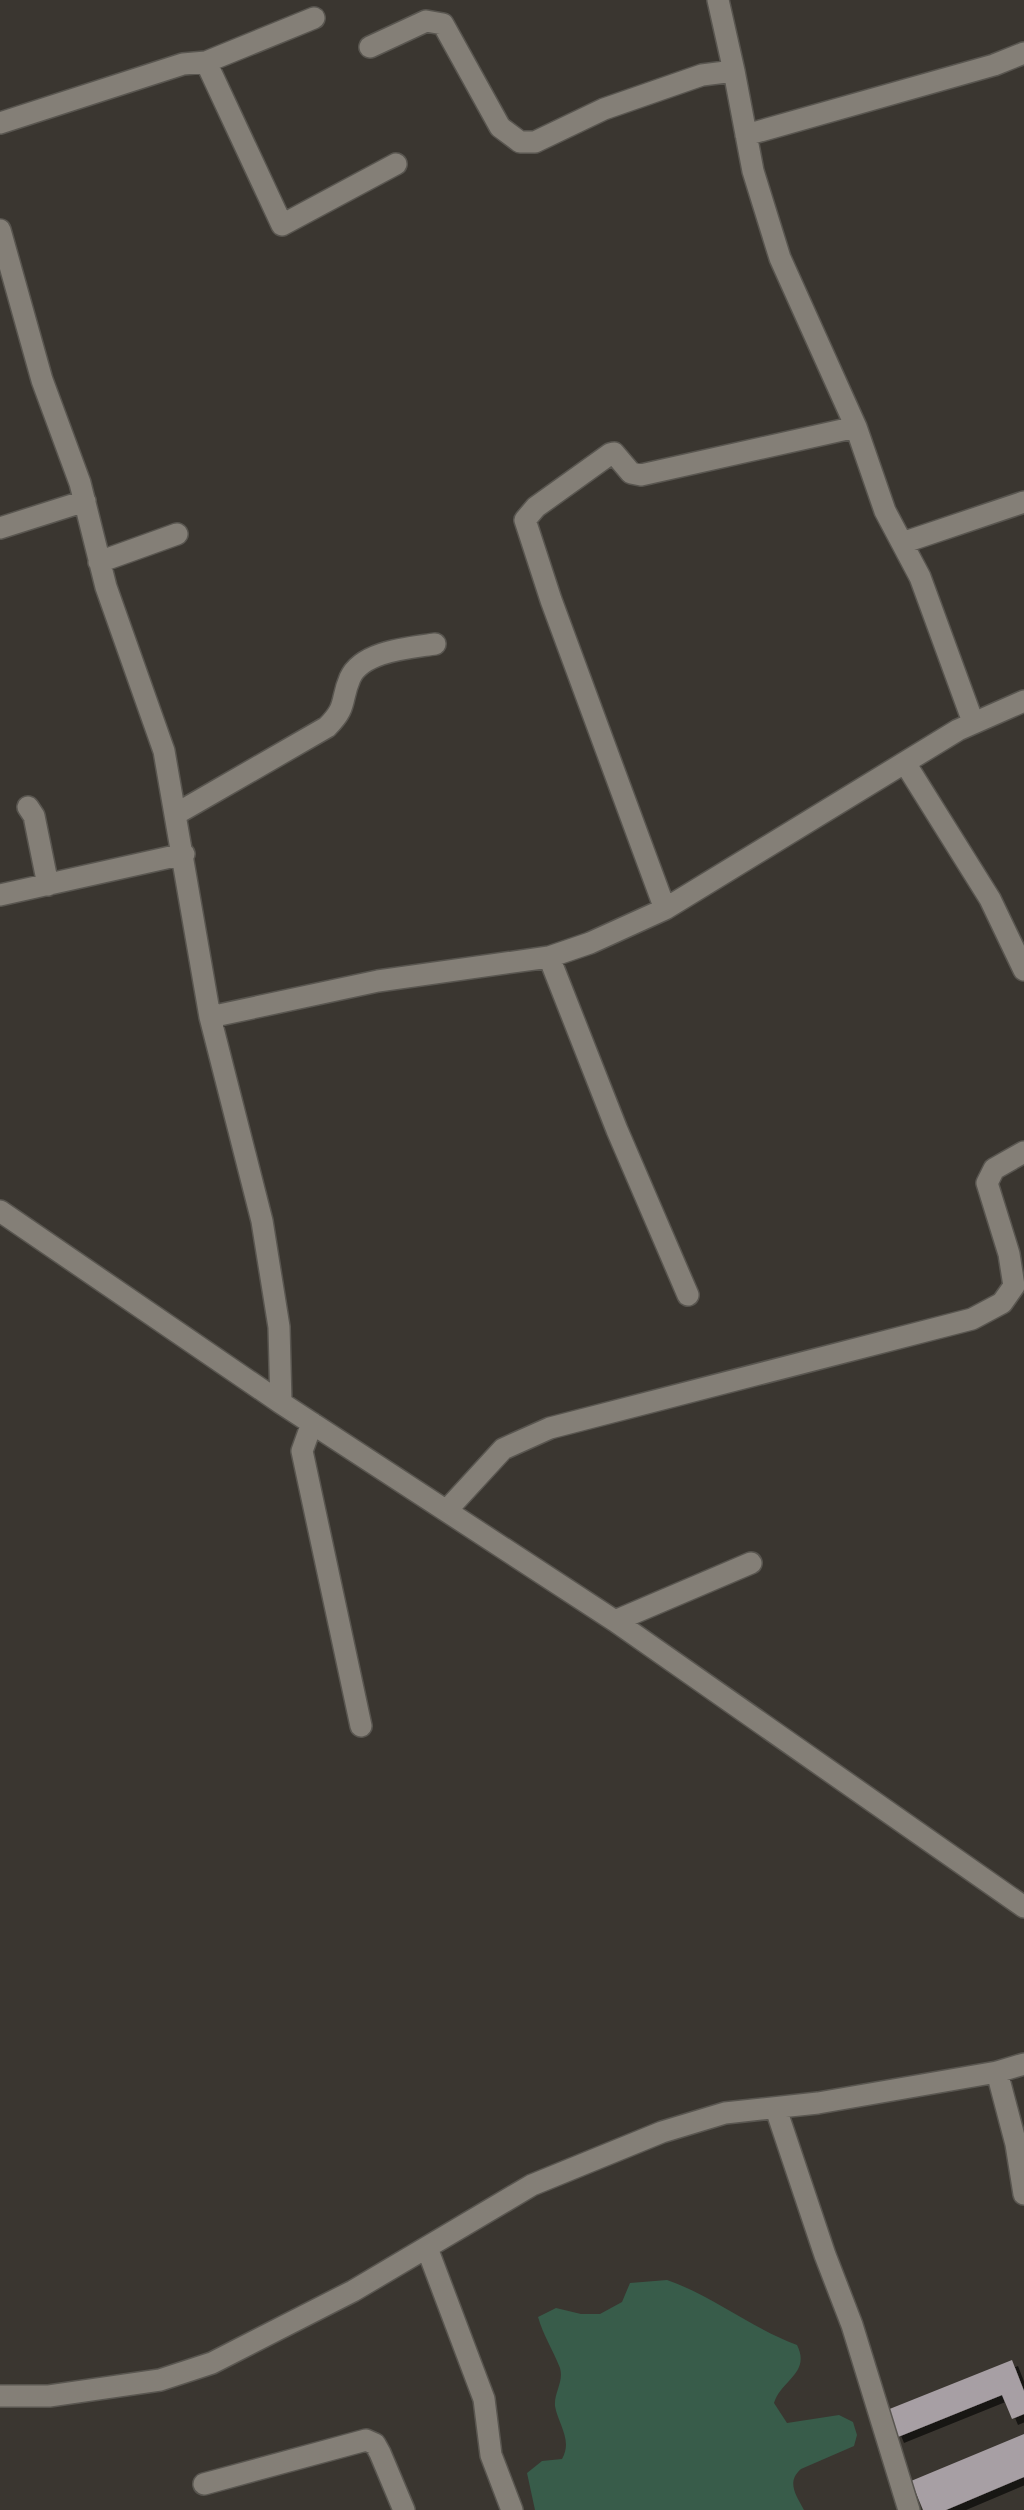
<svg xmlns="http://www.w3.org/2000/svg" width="1024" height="2510" viewBox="0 0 1024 2510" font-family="'Nunito Sans',sans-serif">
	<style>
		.green { fill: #385c4a }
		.building { fill: #a79fa4; filter: url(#shadow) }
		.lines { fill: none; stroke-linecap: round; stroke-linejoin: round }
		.minor-casing { stroke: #595650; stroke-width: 24 }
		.minor { stroke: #847f77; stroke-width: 21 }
	</style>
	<defs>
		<filter id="shadow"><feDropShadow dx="6" dy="6" stdDeviation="0" flood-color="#0009"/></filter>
	</defs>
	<rect width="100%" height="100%" fill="#3a3630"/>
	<!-- green -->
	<path class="green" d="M667 2280C713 2296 751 2328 797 2345 811 2373 781 2380 774 2403L787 2423 839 2415 853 2422 857 2435 854 2446 801 2469C786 2482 796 2495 804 2510H535L527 2473 542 2461 562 2459C573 2440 558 2424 555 2406 554 2392 564 2382 560 2368 553 2350 543 2335 538 2317L556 2308 581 2314H600L622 2302 630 2283Z"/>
	<!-- building -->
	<path class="building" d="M1012 2360 1024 2391V2414L1012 2419 1002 2395 898 2437 887 2410Z
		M1024 2434V2477L946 2510H923L911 2481Z"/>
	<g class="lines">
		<defs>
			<path id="minor" d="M718 0 734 71
				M370 47 426 21 443 24 500 127 520 142H535L604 109 702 75 734 71 753 171 780 258 856 427 885 511 920 577 973 722
				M206 62 282 225 396 164
				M0 123 183 64 206 62 314 18
				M746 135 994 65 1024 53
				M0 230 42 380 80 483 106 587 164 751 210 1017 262 1221 279 1327 281 1403
				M0 528 85 501
				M902 543 1024 502
				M99 562 177 534
				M905 763 990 899 1024 970
				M28 807 34 816 48 885
				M176 814 327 727C348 706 340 701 350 678 362 651 409 648 435 644
				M0 895 184 854
				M665 909 551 600 525 520 536 507 610 454 614 453 631 473 641 475 856 427
				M549 957 617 1130 688 1295
				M210 1017 378 981 549 957 590 943 665 909 958 730 1024 701
				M0 1211 281 1403 615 1621 1024 1907
				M312 1423 302 1451 361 1726
				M447 1510 503 1449 550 1428 972 1319 1002 1303 1014 1286 1009 1254 987 1183 994 1169 1024 1152
				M615 1621 751 1563
				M997 2072 1016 2144 1024 2194
				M776 2109 825 2255 852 2325 909 2510
				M427 2248 484 2399 491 2455 512 2510
				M0 2396H49L160 2380 212 2363 353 2291 532 2185 662 2132 725 2113 818 2103 997 2072 1024 2064
				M204 2484 366 2440 375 2444 380 2453 404 2510"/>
		</defs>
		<!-- minor casing -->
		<use href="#minor" class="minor-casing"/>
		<!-- minor -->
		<use href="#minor" class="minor"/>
	</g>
</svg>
